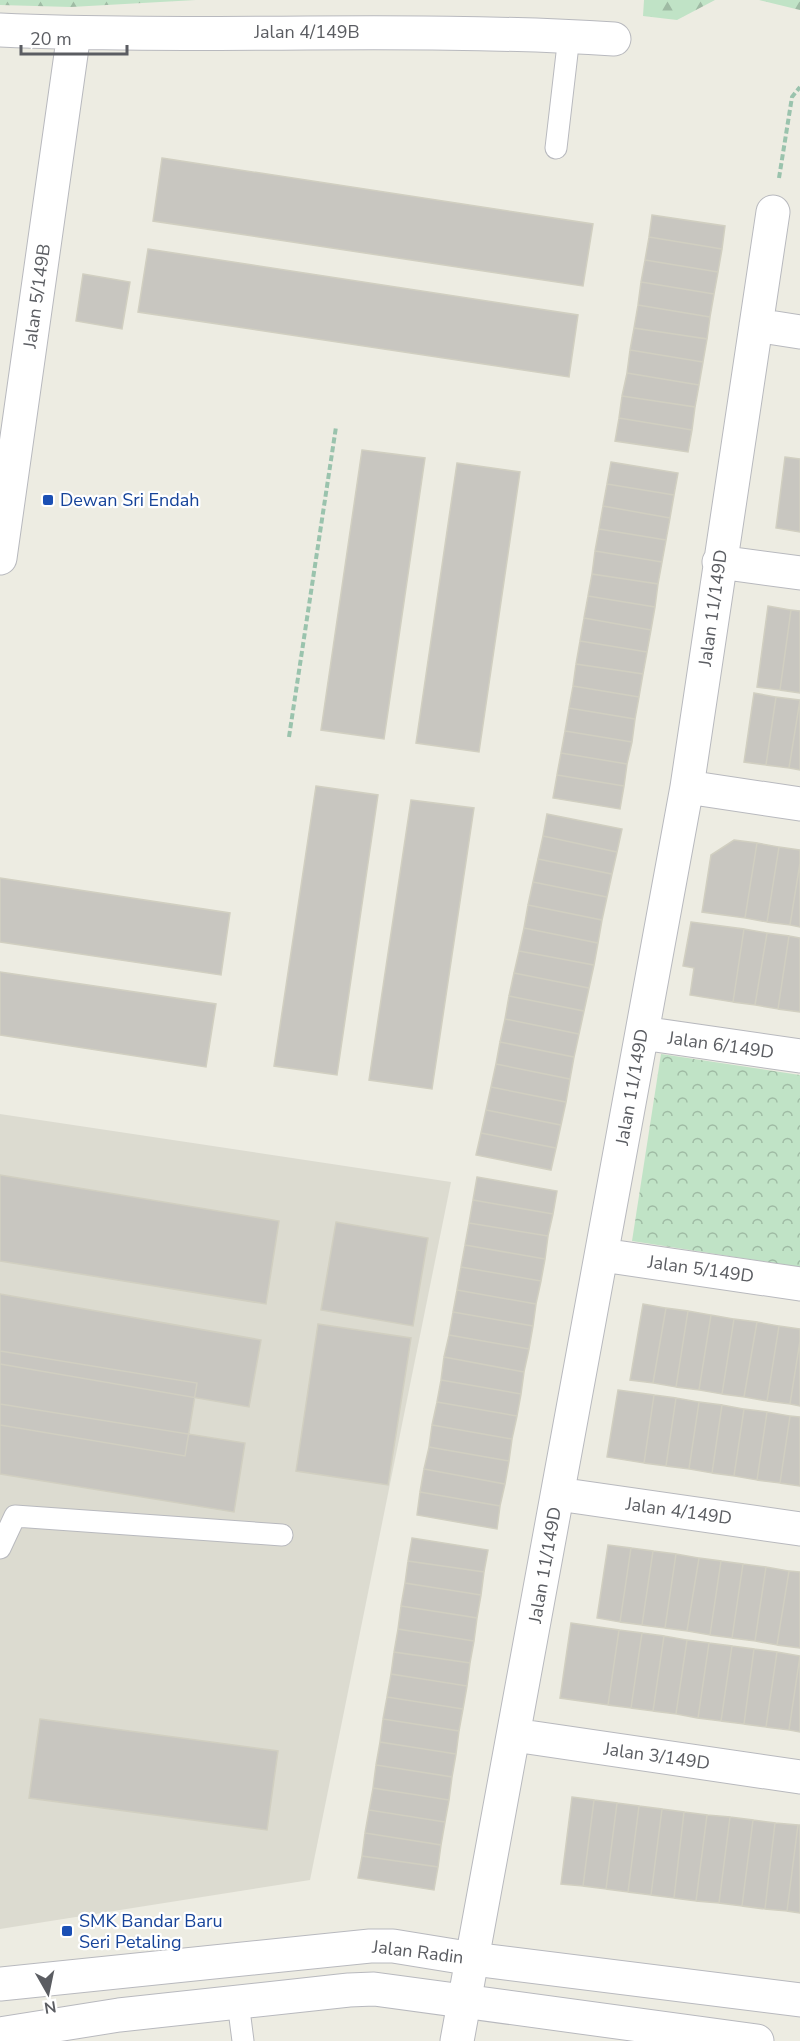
<svg xmlns="http://www.w3.org/2000/svg" width="800" height="2041" viewBox="0 0 800 2041" font-family="'Nunito Sans',sans-serif">
	<style>
		.education { fill: #dcdbd0 }
		.forest { fill: url(#forest-firs) }
		.park { fill: url(#park-crowns) }
		.building { fill: #c8c6c0; stroke: #d1cfc1; stroke-width: 1.5 }
		.lines { fill: none; stroke-linecap: round; stroke-linejoin: round }
		.service-casing { stroke: #b8b9be; stroke-width: 23 }
		.minor-casing { stroke: #b8b9be; stroke-width: 35 }
		.tertiary-casing { stroke: #b8b9be; stroke-width: 35 }
		.path { stroke: #9ac3ad; stroke-width: 4; stroke-dasharray: 6 3; stroke-linecap: butt }
		.service { stroke: #fff; stroke-width: 21 }
		.minor { stroke: #fff; stroke-width: 33 }
		.tertiary { stroke: #fff; stroke-width: 33 }
		.transit-dot { fill: #1a4fb4; stroke: #fff; stroke-width: 2 }
		.labels { text-anchor: middle; stroke-width: 4.5; stroke-linejoin: round; paint-order: stroke }
		.street-label { font-size: 18px; fill: #5b5d62; stroke: #fff }
		.transit-label { font-size: 18px; fill: #164399; stroke: #fff; text-anchor: start }
	</style>
	<defs>
		<pattern id="forest-firs" width="22" height="20" patternUnits="userSpaceOnUse" patternTransform="scale(1.5)"><rect width="22" height="20" fill="#c0e3c6"/><path d="M5 1l3.5 6h-7zM16 11l3.5 6h-7z" fill="#9fbba4"/></pattern>
		<pattern id="park-crowns" width="20" height="18" patternUnits="userSpaceOnUse" patternTransform="scale(1.5)"><rect width="20" height="18" fill="#c0e3c6"/><path d="M2 6a3 3 0 1 1 6 0M12 15a3 3 0 1 1 6 0" fill="none" stroke="#9fbba4"/></pattern>
	</defs>
	<rect width="100%" height="100%" fill="#edece2"/>
	<!-- education -->
	<path class="education" d="M0 1114 451 1182 310 1880 0 1929Z"/>
	<!-- forest -->
	<path class="forest" d="M0 0H196L71 7 0 5Z
		M644 0H715L677 20 643 16Z
		M759 0H800V10Z"/>
	<!-- park -->
	<path class="park" d="M661 1054 800 1075V1267L632 1241Z"/>
	<!-- building -->
	<path class="building" d="M162 158 593 224 583 286 153 221Z
		M652 215 725 226 722 249 649 237Z
		M649 237 722 249 718 272 645 260Z
		M148 249 578 315 569 377 138 312Z
		M645 260 718 272 714 294 641 282Z
		M83 274 130 282 122 329 76 321Z
		M641 282 714 294 710 317 638 305Z
		M638 305 710 317 707 339 634 328Z
		M634 328 707 339 703 362 630 350Z
		M630 350 703 362 699 385 627 373Z
		M627 373 699 385 695 407 622 396Z
		M622 396 695 407 692 430 619 418Z
		M619 418 692 430 688 452 615 441Z
		M362 450 425 458 384 739 321 730Z
		M785 457 800 459V532L776 528Z
		M611 462 678 473 674 495 607 484Z
		M457 463 520 472 479 752 416 743Z
		M607 484 674 495 670 518 603 506Z
		M603 506 670 518 666 540 599 529Z
		M599 529 666 540 662 562 595 551Z
		M595 551 662 562 658 584 592 574Z
		M592 574 658 584 655 607 588 596Z
		M588 596 655 607 651 630 584 618Z
		M768 606 791 610 780 690 757 687Z
		M791 610 800 611V693L780 690Z
		M584 618 651 630 647 652 580 641Z
		M580 641 647 652 643 674 576 664Z
		M576 664 643 674 639 697 573 686Z
		M573 686 639 697 635 719 569 708Z
		M754 693 776 697 766 765 744 762Z
		M776 697 800 700 789 768 766 765Z
		M800 700V770L789 768Z
		M569 708 635 719 632 742 565 731Z
		M565 731 632 742 627 764 561 753Z
		M561 753 627 764 624 786 557 775Z
		M557 775 624 786 620 809 553 798Z
		M316 786 378 795 337 1075 274 1066Z
		M411 800 474 808 432 1089 369 1080Z
		M547 814 622 829 617 852 543 836Z
		M543 836 617 852 612 874 538 859Z
		M734 840 757 843 745 918 702 912 711 855Z
		M757 843 779 847 767 922 745 918Z
		M779 847 800 850V863L790 925 767 922Z
		M538 859 612 874 607 897 533 882Z
		M800 863V927L790 925Z
		M0 878 230 913 221 975 0 942Z
		M533 882 607 897 602 920 528 905Z
		M528 905 602 920 598 943 524 928Z
		M691 922 744 929 733 1002 690 995 694 968 683 966Z
		M524 928 598 943 594 965 519 951Z
		M744 929 767 933 755 1005 733 1002Z
		M767 933 789 936 778 1009 755 1005Z
		M789 936 800 938V1012L778 1009Z
		M519 951 594 965 589 988 514 973Z
		M0 972 216 1004 206 1067 0 1035Z
		M514 973 589 988 584 1011 509 996Z
		M509 996 584 1011 579 1034 505 1019Z
		M505 1019 579 1034 574 1057 500 1042Z
		M500 1042 574 1057 570 1079 496 1064Z
		M496 1064 570 1079 566 1102 491 1087Z
		M491 1087 566 1102 561 1125 486 1110Z
		M486 1110 561 1125 556 1148 481 1133Z
		M481 1133 556 1148 551 1170 476 1155Z
		M0 1175 279 1221 266 1304 0 1261Z
		M477 1177 557 1191 553 1214 473 1200Z
		M473 1200 553 1214 548 1236 469 1223Z
		M336 1222 428 1238 413 1326 321 1310Z
		M469 1223 548 1236 545 1259 465 1245Z
		M465 1245 545 1259 541 1281 461 1267Z
		M461 1267 541 1281 536 1304 457 1290Z
		M457 1290 536 1304 533 1326 453 1312Z
		M0 1294 261 1340 249 1407 0 1364Z
		M643 1304 666 1308 653 1383 630 1380Z
		M666 1308 688 1311 676 1387 653 1383Z
		M688 1311 711 1315 699 1390 676 1387Z
		M453 1312 533 1326 529 1349 449 1335Z
		M711 1315 734 1319 722 1394 699 1390Z
		M734 1319 757 1322 744 1397 722 1394Z
		M757 1322 779 1326 767 1401 744 1397Z
		M318 1324 411 1338 388 1485 296 1471Z
		M779 1326 800 1329V1341L790 1404 767 1401Z
		M449 1335 529 1349 524 1372 444 1357Z
		M800 1341V1406L790 1404Z
		M0 1351 197 1383 185 1456 0 1425Z
		M444 1357 524 1372 521 1394 441 1380Z
		M441 1380 521 1394 517 1416 437 1402Z
		M618 1390 654 1395 644 1463 607 1457Z
		M654 1395 676 1398 666 1466 644 1463Z
		M676 1398 699 1402 689 1469 666 1466Z
		M437 1402 517 1416 512 1439 432 1425Z
		M699 1402 722 1405 712 1473 689 1469Z
		M0 1404 245 1443 234 1512 0 1474Z
		M722 1405 744 1409 734 1476 712 1473Z
		M744 1409 767 1412 757 1480 734 1476Z
		M767 1412 790 1416 780 1483 757 1480Z
		M790 1416 800 1417V1486L780 1483Z
		M432 1425 512 1439 509 1461 429 1447Z
		M429 1447 509 1461 505 1484 424 1469Z
		M424 1469 505 1484 500 1506 420 1492Z
		M420 1492 500 1506 497 1529 417 1515Z
		M412 1538 488 1550 484 1572 408 1561Z
		M608 1545 631 1548 620 1622 597 1618Z
		M631 1548 653 1551 642 1625 620 1622Z
		M653 1551 676 1554 665 1628 642 1625Z
		M676 1554 699 1558 687 1631 665 1628Z
		M699 1558 721 1561 710 1635 687 1631Z
		M408 1561 484 1572 481 1595 405 1583Z
		M721 1561 743 1564 732 1638 710 1635Z
		M743 1564 766 1567 755 1641 732 1638Z
		M766 1567 789 1571 777 1645 755 1641Z
		M789 1571 800 1572V1648L777 1645Z
		M405 1583 481 1595 477 1618 401 1606Z
		M401 1606 477 1618 474 1641 398 1629Z
		M571 1623 619 1630 608 1705 560 1698Z
		M398 1629 474 1641 470 1663 394 1652Z
		M619 1630 642 1633 631 1708 608 1705Z
		M642 1633 664 1636 653 1711 631 1708Z
		M664 1636 687 1640 676 1714 653 1711Z
		M687 1640 709 1643 698 1718 676 1714Z
		M709 1643 732 1646 721 1721 698 1718Z
		M732 1646 754 1649 744 1724 721 1721Z
		M754 1649 777 1652 766 1727 744 1724Z
		M394 1652 470 1663 467 1686 391 1674Z
		M777 1652 800 1656 789 1730 766 1727Z
		M800 1656V1732L789 1730Z
		M391 1674 467 1686 463 1709 387 1697Z
		M387 1697 463 1709 459 1731 383 1719Z
		M40 1719 278 1751 267 1830 29 1798Z
		M383 1719 459 1731 456 1754 380 1742Z
		M380 1742 456 1754 452 1777 376 1765Z
		M376 1765 452 1777 449 1800 373 1788Z
		M373 1788 449 1800 445 1822 369 1810Z
		M572 1797 594 1800 583 1886 561 1884Z
		M594 1800 617 1803 606 1889 583 1886Z
		M617 1803 639 1806 628 1892 606 1889Z
		M639 1806 662 1809 651 1895 628 1892Z
		M662 1809 684 1812 674 1898 651 1895Z
		M369 1810 445 1822 441 1845 365 1833Z
		M684 1812 707 1815 696 1901 674 1898Z
		M707 1815 730 1817 719 1903 696 1901Z
		M730 1817 753 1820 742 1906 719 1903Z
		M753 1820 775 1823 765 1909 742 1906Z
		M775 1823 798 1825 787 1911 765 1909Z
		M798 1825H800V1913L787 1911Z
		M365 1833 441 1845 438 1867 362 1856Z
		M362 1856 438 1867 434 1890 358 1878Z"/>
	<g class="lines">
		<defs>
			<path id="service" d="M556 148 569 36
				M0 1548 15 1516 282 1535
				M238 2002 243 2041"/>
			<path id="minor" d="M0 30C205 39 410 26 614 39
				M756 325 800 332
				M0 558 74 33
				M719 562 800 573
				M687 787 800 804
				M642 1033 800 1056
				M602 1255 800 1284
				M558 1494 800 1529
				M514 1735 800 1777
				M457 2041 687 787 773 212"/>
			<path id="tertiary" d="M0 1984 370 1946H393L473 1959 800 2000
				M0 2034 119 2015 349 1990 374 1989 757 2041"/>
		</defs>
		<!-- service casing -->
		<use href="#service" class="service-casing"/>
		<!-- minor casing -->
		<use href="#minor" class="minor-casing"/>
		<!-- tertiary casing -->
		<use href="#tertiary" class="tertiary-casing"/>
		<!-- path -->
		<path class="path" d="M779 178 792 97 800 87
			M289 737 336 427"/>
		<!-- service -->
		<use href="#service" class="service"/>
		<!-- minor -->
		<use href="#minor" class="minor"/>
		<!-- tertiary -->
		<use href="#tertiary" class="tertiary"/>
	</g>
	<!-- markers -->
	<g class="transit-dot">
		<rect x="42" y="494" width="12" height="12" rx="3"/>
		<rect x="61" y="1925" width="12" height="12" rx="3"/>
	</g>
	<g class="labels">
		<!-- street labels -->
		<g class="street-label">
			<text x="307" y="38">Jalan 4/149B</text>
			<text transform="translate(37 296) rotate(-82)" y="6">Jalan 5/149B</text>
			<text transform="translate(713 608) rotate(-82)" y="6">Jalan 11/149D</text>
			<text transform="translate(721 1045) rotate(8)" y="6">Jalan 6/149D</text>
			<text transform="translate(632 1087) rotate(-80)" y="6">Jalan 11/149D</text>
			<text transform="translate(701 1269) rotate(8)" y="6">Jalan 5/149D</text>
			<text transform="translate(679 1511) rotate(8)" y="6">Jalan 4/149D</text>
			<text transform="translate(545 1565) rotate(-80)" y="6">Jalan 11/149D</text>
			<text transform="translate(657 1756) rotate(8)" y="6">Jalan 3/149D</text>
			<text transform="translate(418 1952) rotate(7)" y="6">Jalan Radin</text>
		</g>
		<!-- transit labels -->
		<g class="transit-label">
			<text x="60" y="506">Dewan Sri Endah</text>
			<text x="79" y="1927">SMK Bandar Baru<tspan x="79" dy="21">Seri Petaling</tspan></text>
		</g>
	</g>
	<!-- north arrow -->
	<g transform="translate(48 1993) rotate(171)" stroke="#ffffff" stroke-width="4.5" paint-order="stroke">
	<path d="M0-4.5L10 22L0 15L-10 22Z" fill="#5b5d62"/>
	<text y="-9" font-size="16" font-weight="bold" text-anchor="middle" fill="#5b5d62">N</text>
	</g>
	<!-- scale -->
	<path d="M21 45v9h106v-9" fill="none" stroke="#5b5d62" stroke-width="3"/>
	<text x="30" y="45" font-size="18" fill="#5b5d62" stroke="#ffffff" stroke-width="4.5" paint-order="stroke">20 m</text>
</svg>
